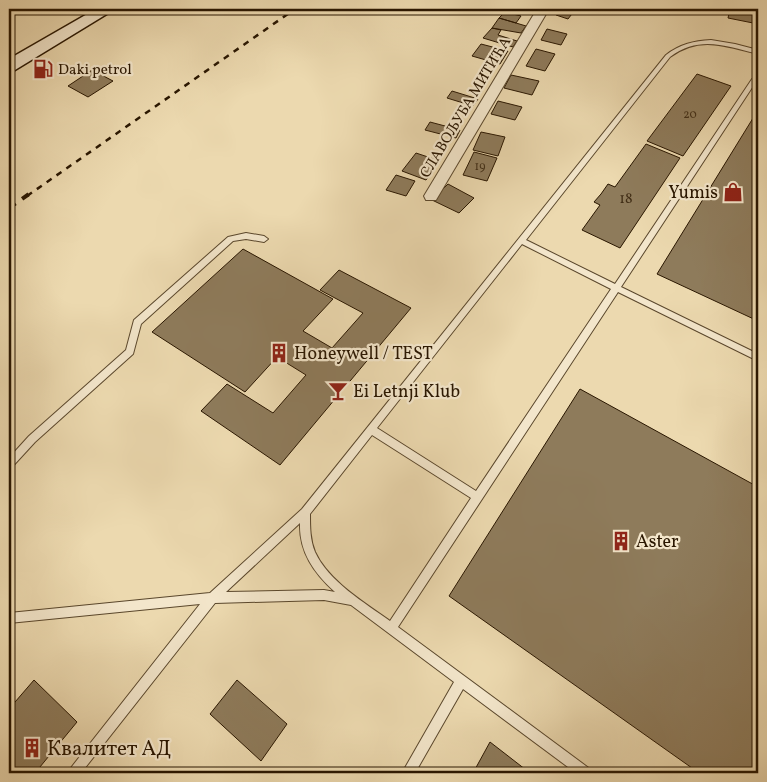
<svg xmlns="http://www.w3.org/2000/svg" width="767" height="782" viewBox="0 0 767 782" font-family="Vollkorn,serif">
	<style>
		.building { fill: #8e7b5b; stroke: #291600 }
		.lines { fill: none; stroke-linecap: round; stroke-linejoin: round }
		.lane-casing { stroke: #5a472c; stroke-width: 2 }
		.street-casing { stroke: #5a472c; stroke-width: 2 }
		.secondary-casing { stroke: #291600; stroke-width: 3 }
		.lane { fill: #f3e6cb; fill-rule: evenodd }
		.street { fill: #f3e6cb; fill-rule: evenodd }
		.secondary { fill: #f3e6cb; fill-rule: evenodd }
		.rail-far1 { stroke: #291600; stroke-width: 2.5; stroke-dasharray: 6 6; stroke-linecap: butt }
		.rail { stroke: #291600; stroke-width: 4; stroke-dasharray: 8 8; stroke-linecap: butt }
		.labels { text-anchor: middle; stroke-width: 4.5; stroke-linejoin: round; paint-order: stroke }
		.far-number-label { font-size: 12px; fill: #422f17 }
		.far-poi-label { font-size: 15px; fill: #291600; stroke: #f3e6cb; text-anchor: start }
		.far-street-label { font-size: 15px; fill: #291600; stroke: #f3e6cb }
		.number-label { font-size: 15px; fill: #422f17 }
		.poi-label { font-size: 18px; fill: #291600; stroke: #f3e6cb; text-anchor: start }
		.near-poi-label { font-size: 21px; fill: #291600; stroke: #f3e6cb; text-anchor: start }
	</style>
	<rect width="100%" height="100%" fill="#ecd9af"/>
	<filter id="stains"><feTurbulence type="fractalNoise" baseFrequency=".004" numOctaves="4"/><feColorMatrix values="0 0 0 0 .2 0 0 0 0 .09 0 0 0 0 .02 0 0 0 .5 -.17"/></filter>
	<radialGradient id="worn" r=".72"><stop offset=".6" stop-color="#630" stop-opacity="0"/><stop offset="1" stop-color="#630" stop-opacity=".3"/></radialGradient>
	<!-- building -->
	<path class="building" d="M562 9H569L575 10 568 19 556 15Z
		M730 9 754 14 753 23 728 18Z
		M505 12 521 16 516 23 499 18Z
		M499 18 516 23 526 26 521 33 492 28Z
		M492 28 501 30 498 35 517 41 513 47 483 38Z
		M547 29 567 34 561 45 541 40Z
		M481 44 508 51 500 64 472 56Z
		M536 49 555 54 545 71 526 66Z
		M92 70 113 81 88 97 68 86Z
		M697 74 731 86 683 156 647 141Z
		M511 75 539 81 532 95 504 88Z
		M452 91 478 99 473 106 447 98Z
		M498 101 522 107 515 120 491 114Z
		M758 110V321L657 274Z
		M430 122 460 130 456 138 425 130Z
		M481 132 505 137 498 156 473 150Z
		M646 144 680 158 620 248 582 230 600 205 594 202 601 194 608 184 615 187Z
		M474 152 497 158 487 181 463 175Z
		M416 153 440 161 426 180 402 171Z
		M396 175 415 181 406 196 386 190Z
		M448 184 474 198 459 213 432 200Z
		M243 249 333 299 303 331 332 348 363 313 320 290 339 270 411 308 280 465 201 411 227 384 273 413 306 375 277 357 245 392 152 332Z
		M580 389 758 487V773H699L449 596Z
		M34 680 77 722 35 773H9V709Z
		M237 680 287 724 261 761 210 714Z
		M490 742 530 773H473Z"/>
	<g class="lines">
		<defs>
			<path id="lane" d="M711 40 735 44 758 50V54C725 46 700 35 670 57L526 240 615 284 752 79H756L757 80 621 287 758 354V361L618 292 398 627 590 769 592 773H576L463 689 415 773H402L454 682 351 605 324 600 215 603 81 773H68L70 769 200 604 9 623V613L210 593 302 509 666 55C680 44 694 41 711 40ZM522 244 611 289 476 491 377 428ZM372 435 471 498 390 621C365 603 328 581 315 552 310 540 310 527 310 514ZM300 523C299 552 314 573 335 592L324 590 226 592Z
				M246 233 264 236 268 239 264 242 246 239 233 241 141 324 133 354 35 442 12 467 9 468V458L29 436 126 350 134 320 228 237Z"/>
			<path id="street" d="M537 9H549L436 200H426L424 196Z"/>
			<path id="secondary" d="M96 9H115L15 70 9 71V59Z"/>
		</defs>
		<!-- lane casing -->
		<use href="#lane" class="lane-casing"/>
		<!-- street casing -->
		<use href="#street" class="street-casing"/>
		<!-- secondary casing -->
		<use href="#secondary" class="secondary-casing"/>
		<!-- lane -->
		<use href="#lane" class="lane"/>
		<!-- street -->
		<use href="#street" class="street"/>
		<!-- secondary -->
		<use href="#secondary" class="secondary"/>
		<!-- rail-far1 -->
		<path class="rail-far1" d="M27 196 295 9"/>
		<!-- rail -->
		<path class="rail" d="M9 208 29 194"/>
	</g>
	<!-- icons -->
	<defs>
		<symbol id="fuel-bare" viewBox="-9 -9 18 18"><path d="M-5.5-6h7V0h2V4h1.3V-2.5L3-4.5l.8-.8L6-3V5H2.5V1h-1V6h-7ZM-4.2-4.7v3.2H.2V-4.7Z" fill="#8f2418" stroke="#f3e6cb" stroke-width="2.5" paint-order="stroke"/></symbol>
		<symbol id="shop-bare" viewBox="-9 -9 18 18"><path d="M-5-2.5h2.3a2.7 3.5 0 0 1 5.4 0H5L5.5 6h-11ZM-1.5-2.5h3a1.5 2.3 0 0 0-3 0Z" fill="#8f2418" stroke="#f3e6cb" stroke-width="2.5" paint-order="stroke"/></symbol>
		<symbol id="building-bare" viewBox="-9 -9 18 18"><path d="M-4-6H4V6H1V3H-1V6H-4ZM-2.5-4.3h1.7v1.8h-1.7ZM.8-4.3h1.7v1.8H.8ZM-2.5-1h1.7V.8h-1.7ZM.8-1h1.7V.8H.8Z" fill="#8f2418" stroke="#f3e6cb" stroke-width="2.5" paint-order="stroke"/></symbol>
		<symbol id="bar-bare" viewBox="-9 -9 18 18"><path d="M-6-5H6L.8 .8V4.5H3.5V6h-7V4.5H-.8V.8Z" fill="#8f2418" stroke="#f3e6cb" stroke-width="2.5" paint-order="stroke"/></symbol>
	</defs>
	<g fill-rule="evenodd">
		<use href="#fuel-bare" x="29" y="55" width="28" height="28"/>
		<use href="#shop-bare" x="719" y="178" width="28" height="28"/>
		<use href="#building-bare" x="265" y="339" width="28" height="28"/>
		<use href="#bar-bare" x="324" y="377" width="28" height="28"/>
		<use href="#building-bare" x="607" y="527" width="28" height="28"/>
		<use href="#building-bare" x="18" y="734" width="28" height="28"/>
	</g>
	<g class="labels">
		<!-- far-number labels -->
		<g class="far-number-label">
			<text x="690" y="118">20</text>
			<text x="480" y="170">19</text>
		</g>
		<!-- far-poi labels -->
		<g class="far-poi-label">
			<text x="58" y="74">Daki petrol</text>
		</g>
		<!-- far-street labels -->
		<g class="far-street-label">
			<text transform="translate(465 107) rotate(-59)" y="5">СЛАВОЉУБА МИТИЋА</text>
		</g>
		<!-- number labels -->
		<g class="number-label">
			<text x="626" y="203">18</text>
		</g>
		<!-- poi labels -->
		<g class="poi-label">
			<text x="718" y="198" text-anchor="end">Yumis</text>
			<text x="294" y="359">Honeywell / TEST</text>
			<text x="353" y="397">Ei Letnji Klub</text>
			<text x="636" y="547">Aster</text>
		</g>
		<!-- near-poi labels -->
		<g class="near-poi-label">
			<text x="47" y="755">Квалитет АД</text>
		</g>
	</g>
	<!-- margin -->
	<rect width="767" height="782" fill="none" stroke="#ecd9af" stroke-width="30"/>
	<rect x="10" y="10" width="747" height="762" fill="none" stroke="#291600" stroke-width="2.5"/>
	<rect x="15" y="15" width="737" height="752" fill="none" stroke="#291600"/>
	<rect width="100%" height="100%" filter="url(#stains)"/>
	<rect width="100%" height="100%" fill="url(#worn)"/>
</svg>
